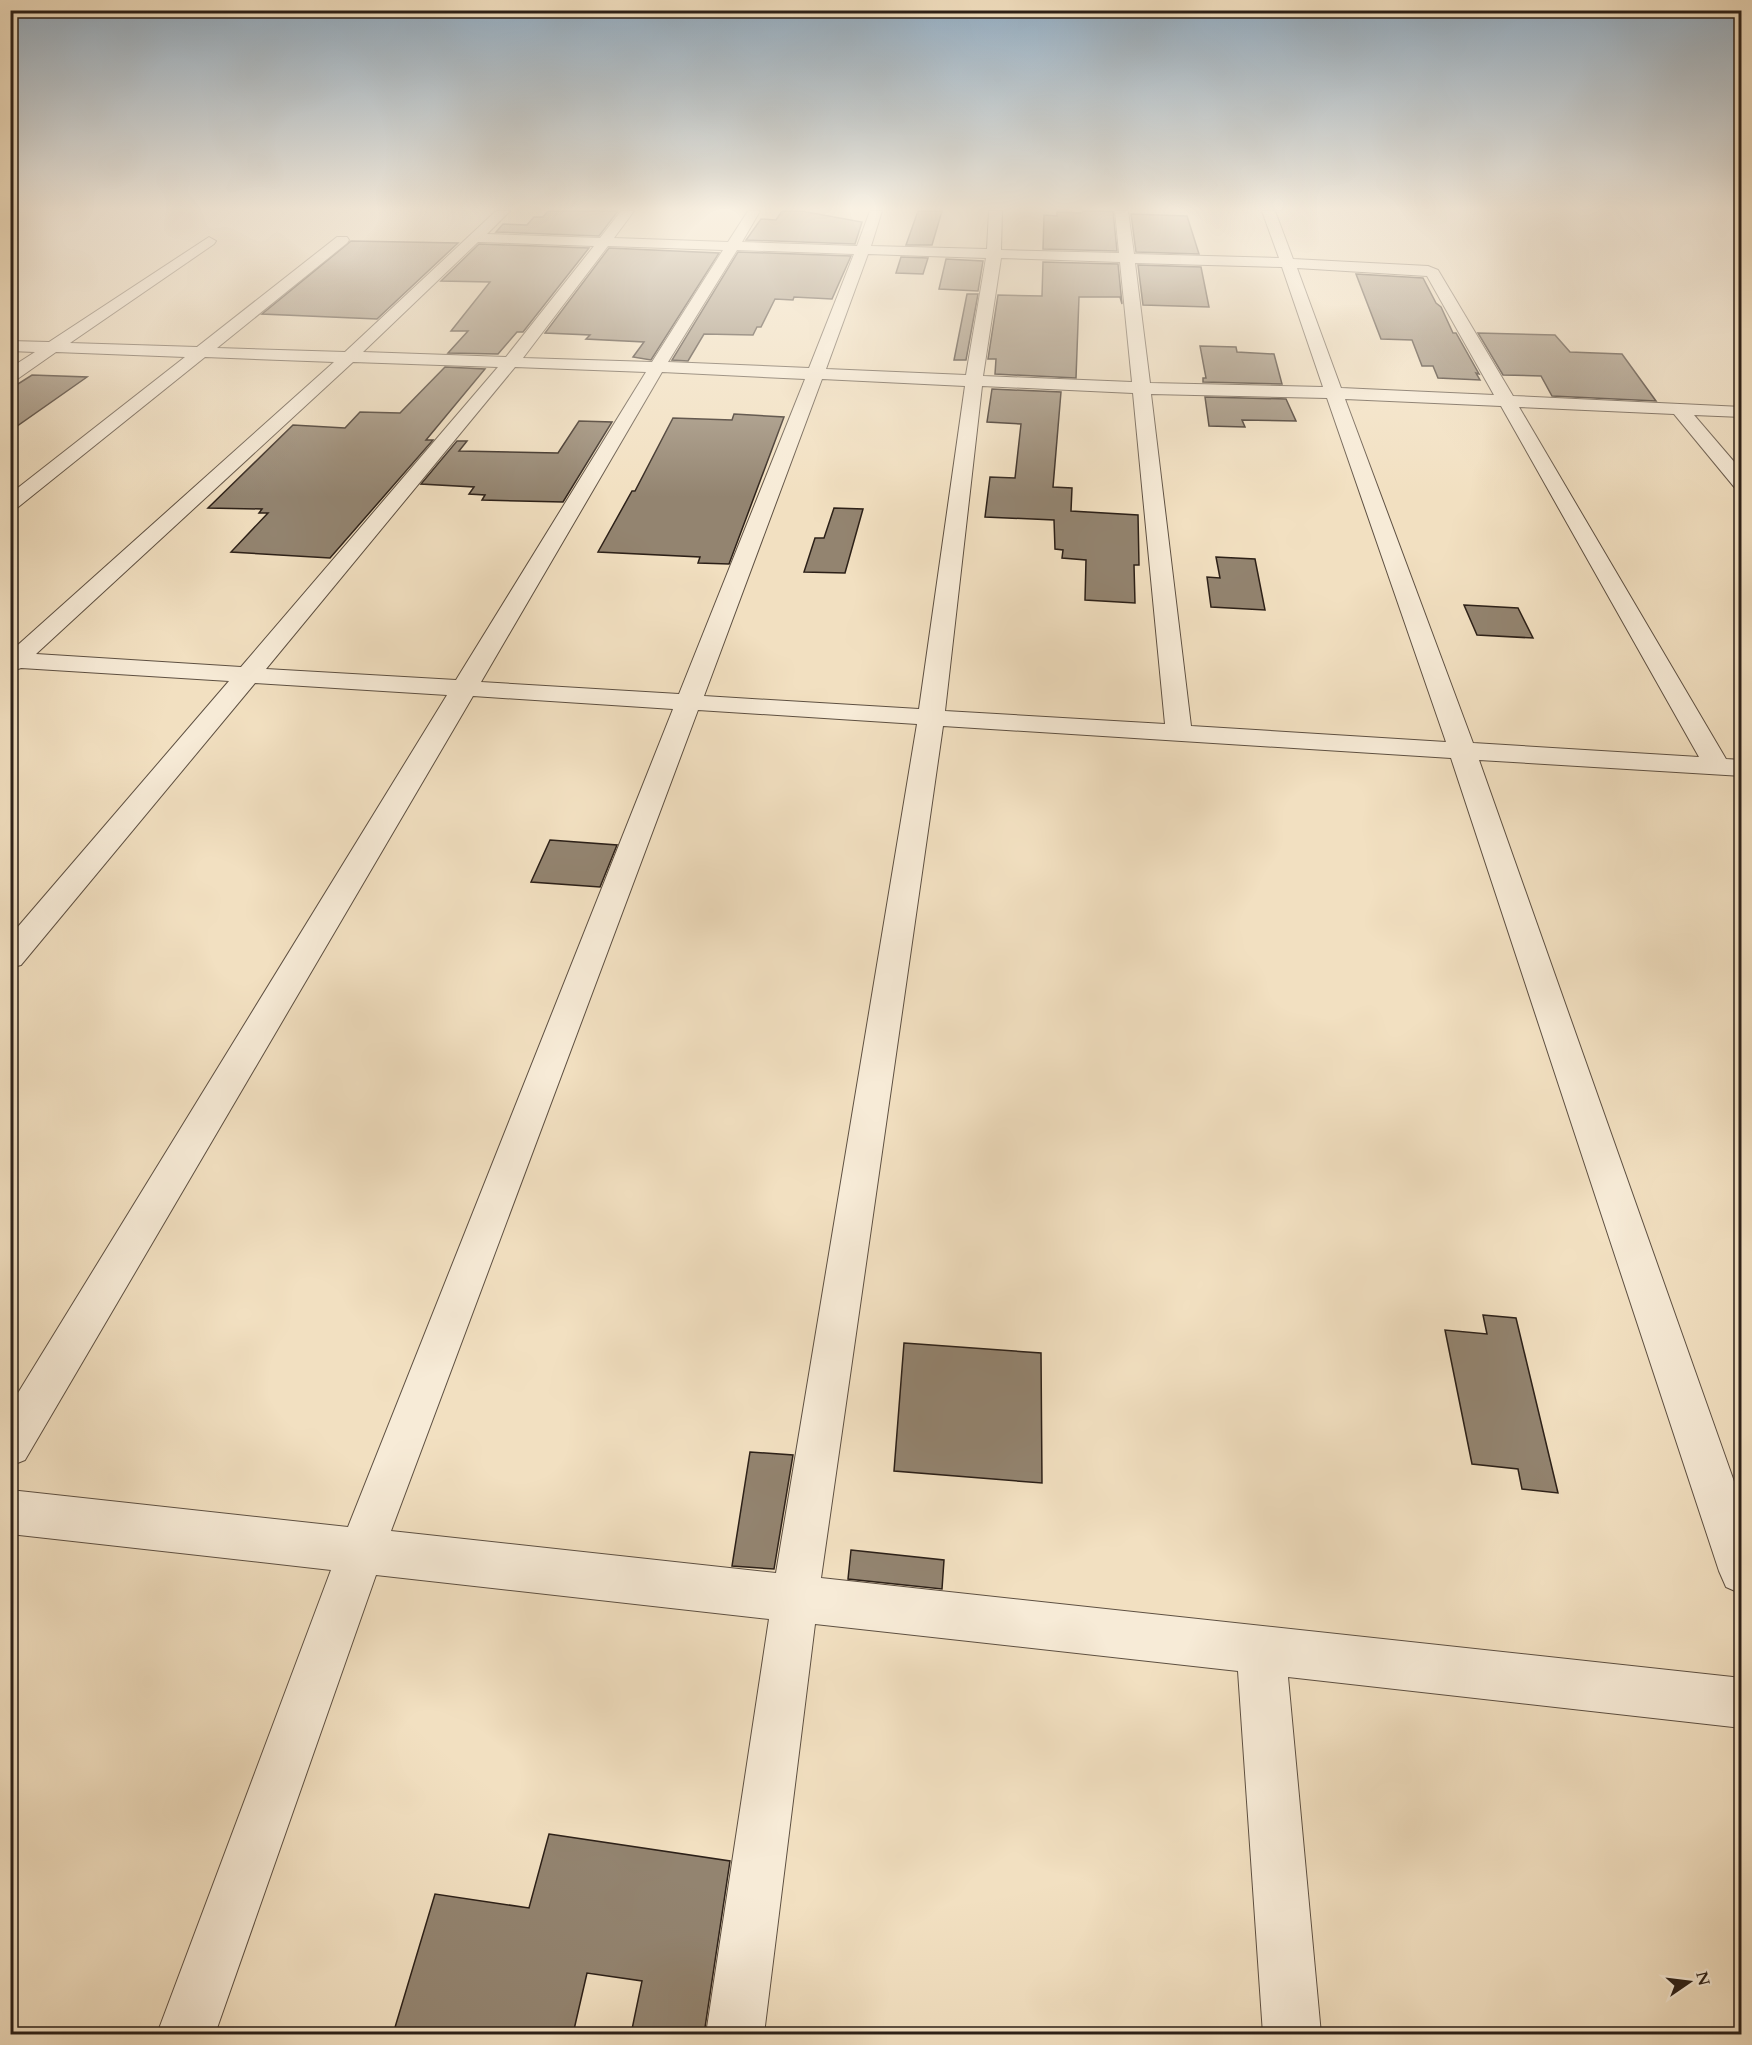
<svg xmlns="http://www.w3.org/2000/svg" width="1752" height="2045" viewBox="0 0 1752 2045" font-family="Cardo,serif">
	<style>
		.building { fill: #938470; stroke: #2c2018; stroke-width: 1.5 }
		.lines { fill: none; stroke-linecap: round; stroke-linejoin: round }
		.street-casing { stroke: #5e5042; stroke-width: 2 }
		.street { fill: #f7ebd7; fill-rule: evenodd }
	</style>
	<rect width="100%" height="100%" fill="#f2e0c1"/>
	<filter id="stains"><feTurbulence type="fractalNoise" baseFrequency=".00333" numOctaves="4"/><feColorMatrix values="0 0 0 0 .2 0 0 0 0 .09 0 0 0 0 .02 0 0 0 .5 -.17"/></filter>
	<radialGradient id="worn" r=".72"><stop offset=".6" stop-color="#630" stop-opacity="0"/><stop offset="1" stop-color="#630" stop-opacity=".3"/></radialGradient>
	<!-- building -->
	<path class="building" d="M548 211H618L599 236 496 232 503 224 527 225 534 217H543Z
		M782 211H801L862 222 855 244 746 240 761 219 776 220Z
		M918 211H942L932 245H906Z
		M1083 211H1113L1117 251 1043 249 1044 215 1057 216V212L1082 213Z
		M1131 214 1187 216 1199 254 1136 252Z
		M351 241 458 243 377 319 262 314Z
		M479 244 589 248 523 332H517L498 354 448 353 468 331H451L490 282 441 281Z
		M609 248 719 253 651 360 633 357 644 342 586 339 590 335 545 333Z
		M738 252 851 256 832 299 794 297 793 300 775 299 761 327H757L753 335 704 334 688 361 672 360Z
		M901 257 928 258 923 274 896 273Z
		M946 259 983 261 978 291 939 289Z
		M1043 262 1118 264 1122 304 1120 297H1079L1076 378 995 374 996 359H988L998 295 1042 296Z
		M1138 265 1201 267 1209 307 1143 305Z
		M1356 274 1423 278 1436 303 1441 307 1453 333H1456L1479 374 1476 373 1480 380 1438 378 1433 366H1422L1412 340 1381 339Z
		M967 294H978L966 360H954Z
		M1478 333 1555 335 1570 352 1622 354 1656 401 1552 396 1541 376 1503 375Z
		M1200 346 1236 347 1237 352 1274 354 1282 384 1203 382V378H1206Z
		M445 367 485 369 426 440H433L330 558 231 552 268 513H259L262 509 208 508 293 425 345 428 360 412 400 413Z
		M32 375 87 377 10 431V389Z
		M992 389 1061 392 1053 487 1072 488 1071 511 1138 515 1139 565H1134L1135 603 1085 600 1086 560 1062 558 1063 550 1055 549 1054 520 985 517 990 477 1015 478 1021 424 987 422Z
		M1205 397 1286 399 1296 421 1242 420 1245 427 1209 426Z
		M734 414 784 417 729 564 698 563 700 557 598 552 632 491H635L673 418 732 420Z
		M579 421 612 422 563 502 482 500 485 495 469 494 474 487 421 484 457 441H467L459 451 558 453Z
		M834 508 863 509 845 573 804 572 815 538H824Z
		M1216 557 1255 559 1265 610 1211 607 1207 577 1220 578Z
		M1464 605 1518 608 1533 638 1477 635Z
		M550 840 617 845 600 887 531 882Z
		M1483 1315 1516 1318 1558 1493 1522 1489 1518 1469 1472 1464 1445 1330 1487 1334Z
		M904 1343 1041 1353 1042 1483 894 1471Z
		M750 1452 793 1455 774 1569 732 1566Z
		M851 1550 944 1560 942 1589 848 1579Z
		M549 1834 730 1861 704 2034H631L642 1981 587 1973 573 2034H393L435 1894 529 1908Z"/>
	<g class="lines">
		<defs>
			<path id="street" d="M496 211H510L487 234 600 238 621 211H634L614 238 728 242 748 211H760L742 242 857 246 870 211H882L871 246 987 249 989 211H1002L1001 250 1119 253 1115 211H1128L1134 254 1279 258 1262 211H1275L1293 259 1428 266 1438 270 1513 396 1742 407V417L1694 415 1742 471V490L1735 488 1674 414 1519 407 1726 759 1742 760V776L1479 760 1742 1504V1594L1726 1587 1719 1571 1451 758 943 726 821 1578 1742 1678V1728L1288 1677 1321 2034H1263L1238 1671 815 1624 764 2034H706L769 1619 376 1575 215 2034H157L331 1570 10 1534V1490L348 1527 673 709 473 696 25 1460 10 1466V1406L447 695 255 683 21 965 10 968V936L229 681 21 668 10 672V652L334 362 205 357 17 508 10 510V494L185 357 56 352 16 380 10 381V368L35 352 10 351V341L49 342 209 237 216 241 214 244 70 343 197 347 337 237H347L349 240 347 243 217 348 345 352ZM478 242 594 246 506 357 363 352ZM608 246 723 250 652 362 523 358ZM737 250 854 254 809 368 668 362ZM868 254 986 258 966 375 826 369ZM1001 258 1120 262 1132 382 983 376ZM1135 263 1282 267 1323 387 1150 383ZM1297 268 1427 276 1494 395 1341 388ZM353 362 498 367 241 667 36 654ZM515 367 646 372 456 680 266 669ZM662 372 805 379 679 694 481 682ZM822 379 965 386 919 709 704 696ZM982 386 1133 393 1165 724 945 711ZM1151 394 1327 398 1446 742 1191 726ZM1345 399 1501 406 1699 757 1473 743ZM698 710 917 724 776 1573 391 1531Z"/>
		</defs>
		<!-- street casing -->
		<use href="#street" class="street-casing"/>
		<!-- street -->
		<use href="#street" class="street"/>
	</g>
	<!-- sky -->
	<linearGradient id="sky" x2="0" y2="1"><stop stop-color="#91acc2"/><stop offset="0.42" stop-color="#f9f1e3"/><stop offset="1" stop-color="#f9f1e3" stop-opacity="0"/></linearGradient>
	<rect width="1752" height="497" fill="url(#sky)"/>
	<!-- margin -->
	<rect width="1752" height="2045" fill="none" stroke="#f2e0c1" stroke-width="36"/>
	<rect x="12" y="12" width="1728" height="2021" fill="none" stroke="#2c2018" stroke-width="3"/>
	<rect x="18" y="18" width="1716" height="2009" fill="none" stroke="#2c2018" stroke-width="1.5"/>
	<!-- north arrow -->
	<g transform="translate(1689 1982) rotate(76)" stroke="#f7ebd7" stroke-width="4.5" paint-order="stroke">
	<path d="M0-4.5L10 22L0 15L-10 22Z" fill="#2c2018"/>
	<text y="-9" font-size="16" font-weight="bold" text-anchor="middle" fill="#2c2018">N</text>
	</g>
	<rect width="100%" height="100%" filter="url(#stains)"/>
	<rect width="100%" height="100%" fill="url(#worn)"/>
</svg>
